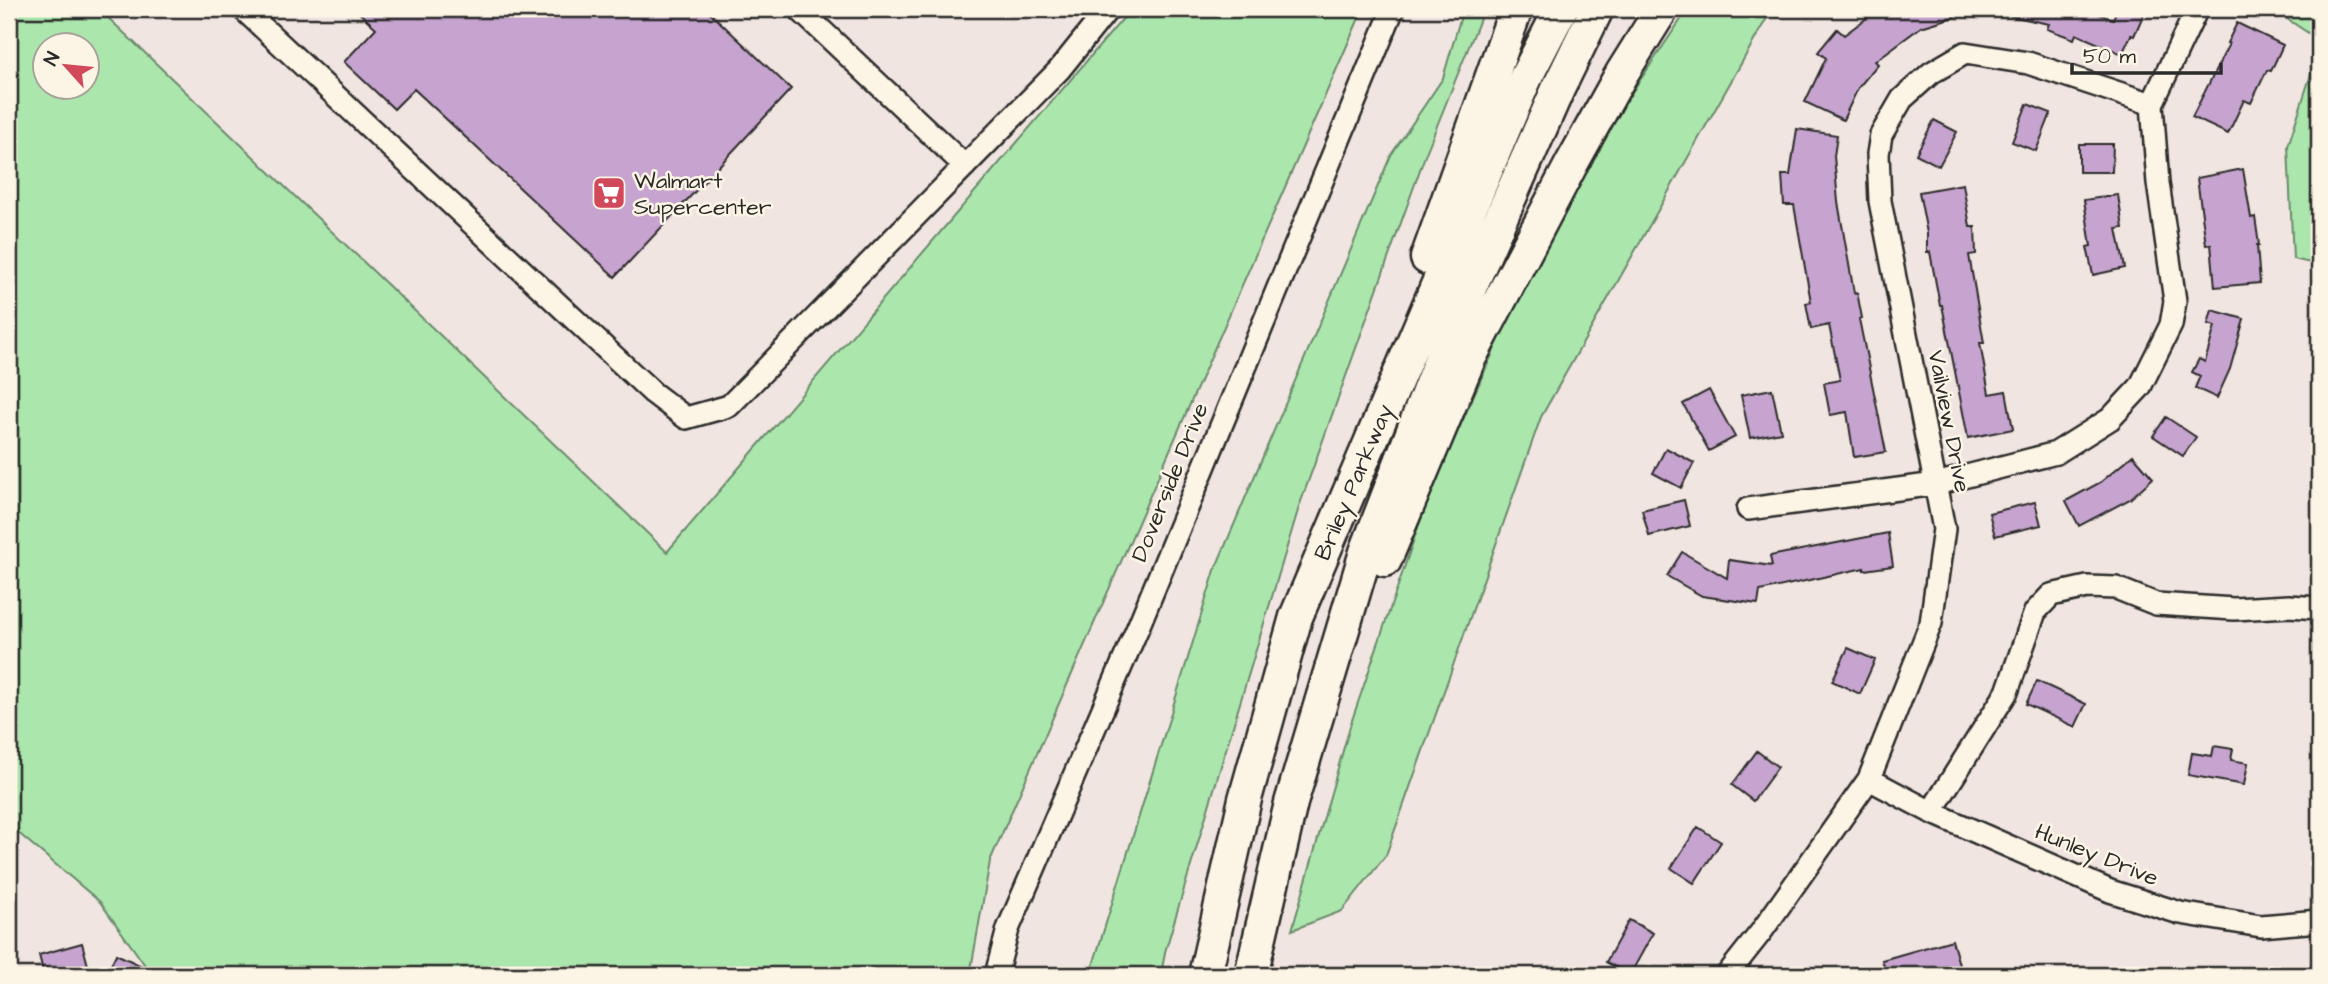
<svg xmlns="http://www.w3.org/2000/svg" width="2328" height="984" viewBox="0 0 2328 984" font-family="'Architects Daughter',sans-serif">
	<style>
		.green { fill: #abe7ac; stroke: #6b896c; stroke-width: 2; fill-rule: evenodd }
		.building { fill: #c6a4cf; stroke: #2b2b2b; stroke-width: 2 }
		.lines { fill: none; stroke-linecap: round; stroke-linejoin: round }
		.minor-casing { stroke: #2b2b2b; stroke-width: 26 }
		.highway-casing { stroke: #2b2b2b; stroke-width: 37 }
		.minor { stroke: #fcf5e5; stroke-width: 21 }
		.highway { stroke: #fcf5e5; stroke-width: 32 }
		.labels { text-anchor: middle; stroke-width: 5; stroke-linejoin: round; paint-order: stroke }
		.poi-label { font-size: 23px; fill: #2b2b2b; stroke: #fcf5e5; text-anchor: start }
		.street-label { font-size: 23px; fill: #2b2b2b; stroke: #fcf5e5 }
	</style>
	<rect width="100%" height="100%" fill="#f1e5e1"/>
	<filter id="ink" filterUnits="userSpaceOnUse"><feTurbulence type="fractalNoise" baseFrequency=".0143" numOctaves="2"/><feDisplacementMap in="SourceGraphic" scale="14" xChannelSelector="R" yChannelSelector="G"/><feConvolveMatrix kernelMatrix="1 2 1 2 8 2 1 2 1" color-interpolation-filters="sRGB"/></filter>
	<g filter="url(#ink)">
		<!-- green -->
		<path class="green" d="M9 9H99L667 552 1131 9H1363L990 861 970 975H152L100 902 9 825ZM46 46H88V88H46Z
			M1463 9H1484L1426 153 1299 507 1165 952 1161 975H1090L1216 567 1391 155 1443 78Z
			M1688 9H1772L1541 417 1386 855 1342 911 1292 930 1350 726 1429 495 1517 299 1620 110Z
			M2272 9H2319V40Z
			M2319 49V265L2293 259 2288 146Z"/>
		<!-- building -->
		<path class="building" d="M355 9H706L791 89 615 277 414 89 394 109 344 62 376 28Z
			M1879 9H1966L1967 13 1921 27 1875 61 1878 64 1858 88 1843 120 1805 102 1826 58 1818 52 1837 29 1844 35Z
			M2011 9H2085L2113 19 2117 9H2146L2134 36 2131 35 2122 54 2076 34 2074 39 2047 29 2049 24 2010 16Z
			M2237 23 2283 45 2271 71 2267 70 2251 103 2244 100 2228 134 2192 117 2229 44 2227 43Z
			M2027 104 2051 113 2036 151 2012 142Z
			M1934 120 1957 132 1939 166 1916 154Z
			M1797 129 1837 135 1834 156 1838 202 1854 293 1857 292 1862 318 1859 319 1886 452 1854 457 1847 412 1830 415 1824 383 1840 380 1829 325 1811 329 1806 303 1811 302 1794 205H1784L1782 175H1790Z
			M2079 144H2113L2112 172H2079Z
			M2243 169 2251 218 2255 217 2259 245H2257L2260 283 2215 287 2211 244 2206 245 2197 178Z
			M1963 184 1970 227H1975L1976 254 1969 255 1984 343H1980L1989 394 2006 391 2013 429 1968 438 1942 305H1940L1930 252H1927V233L1919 192Z
			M2118 195 2123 228 2117 229 2125 268 2093 275 2087 247 2091 246 2084 200Z
			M2212 310 2244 319 2230 369 2217 398 2195 388 2200 376 2192 372 2199 359 2205 362 2215 326 2208 324Z
			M1772 389 1781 432 1750 438 1741 395Z
			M1709 390 1735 437 1709 451 1683 404Z
			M2166 417 2196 437 2183 456 2153 436Z
			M1666 448 1694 463 1681 488 1653 473Z
			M2133 455 2153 478 2130 499 2079 526 2066 501 2101 482Z
			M1684 500 1690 526 1649 536 1642 510Z
			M2035 502 2041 525 1995 536 1989 513Z
			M1888 533 1893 566 1864 570V568L1760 591 1758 604 1702 596 1667 576 1682 552 1727 578 1729 560 1772 566 1770 556Z
			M1848 648 1875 660 1860 694 1832 681Z
			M2037 681 2086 704 2075 727 2026 704Z
			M2214 746 2233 749 2231 760 2248 763 2244 785 2188 775 2192 753 2212 756Z
			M1757 751 1778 767 1753 801 1732 785Z
			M1698 827 1721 842 1694 883 1671 868Z
			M1629 920 1653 933 1630 975 1606 962Z
			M1952 940 1962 975H1939L1937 969 1913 975H1887L1882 960Z
			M82 943 89 969 66 975H44L39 955Z
			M116 954 161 975H106Z"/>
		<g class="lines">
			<defs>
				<path id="minor" d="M243 9 653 393 686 418 729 406 1059 70 1108 9
					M799 9 965 166
					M1748 509 1936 484 2056 453 2110 419 2140 387 2171 325 2175 301 2158 183 2152 104 2197 9
					M1869 779 1931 812 2110 891 2180 913 2261 926 2319 921
					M1931 812 2007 692 2035 612 2051 595 2087 587 2116 588 2156 604 2234 609 2289 606 2319 608
					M996 975 1008 929 1139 625 1393 9
					M1727 975 1761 932 1869 779 1931 623 1944 529 1880 201 1878 154 1881 135 1902 99 1931 73 1965 53 2028 63 2152 104"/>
				<path id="highway" d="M1427 258 1516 9
					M1385 560 1469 359 1572 163 1622 73 1662 9
					M1205 975 1245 799 1296 617 1526 77 1561 9
					M1251 975 1291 803 1366 552 1457 317 1558 89 1597 9"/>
			</defs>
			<!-- minor casing -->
			<use href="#minor" class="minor-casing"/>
			<!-- highway casing -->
			<use href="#highway" class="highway-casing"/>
			<!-- minor -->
			<use href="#minor" class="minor"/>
			<!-- highway -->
			<use href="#highway" class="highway"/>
		</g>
	</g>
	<!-- icons -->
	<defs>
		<symbol id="supermarket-square" viewBox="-11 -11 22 22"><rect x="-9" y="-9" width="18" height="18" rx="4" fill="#d1495b" stroke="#fcf5e5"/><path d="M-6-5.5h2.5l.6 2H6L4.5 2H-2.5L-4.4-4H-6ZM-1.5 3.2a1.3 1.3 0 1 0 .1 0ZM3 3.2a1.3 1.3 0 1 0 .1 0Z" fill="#fff"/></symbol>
	</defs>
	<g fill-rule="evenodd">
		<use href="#supermarket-square" x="590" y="174" width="38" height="38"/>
	</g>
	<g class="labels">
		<!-- poi labels -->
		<g class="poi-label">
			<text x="634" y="188">Walmart<tspan x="634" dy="26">Supercenter</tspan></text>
		</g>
		<!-- street labels -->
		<g class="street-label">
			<text transform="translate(1950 421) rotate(79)" y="8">Vailview Drive</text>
			<text transform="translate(1169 482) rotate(-68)" y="8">Doverside Drive</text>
			<text transform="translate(1353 482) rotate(-67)" y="8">Briley Parkway</text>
			<text transform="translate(2097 854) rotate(22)" y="8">Hunley Drive</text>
		</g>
	</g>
	<!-- margin -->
	<rect width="2328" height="984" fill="none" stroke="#fcf5e5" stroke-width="35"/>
	<rect x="18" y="18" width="2293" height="949" fill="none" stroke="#2b2b2b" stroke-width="2.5" filter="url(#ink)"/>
	<!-- north arrow -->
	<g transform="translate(66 66) rotate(297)"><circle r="33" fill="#fcf5e5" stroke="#a8a49b" stroke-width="2"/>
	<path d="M0-5L12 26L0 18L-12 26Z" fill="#d1495b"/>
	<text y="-10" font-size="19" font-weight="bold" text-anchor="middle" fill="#2b2b2b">N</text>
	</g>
	<!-- scale -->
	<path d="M2072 63v10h149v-10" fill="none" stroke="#2b2b2b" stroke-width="3.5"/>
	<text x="2083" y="63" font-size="21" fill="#2b2b2b" stroke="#fcf5e5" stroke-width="5" paint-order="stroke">50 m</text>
</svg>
